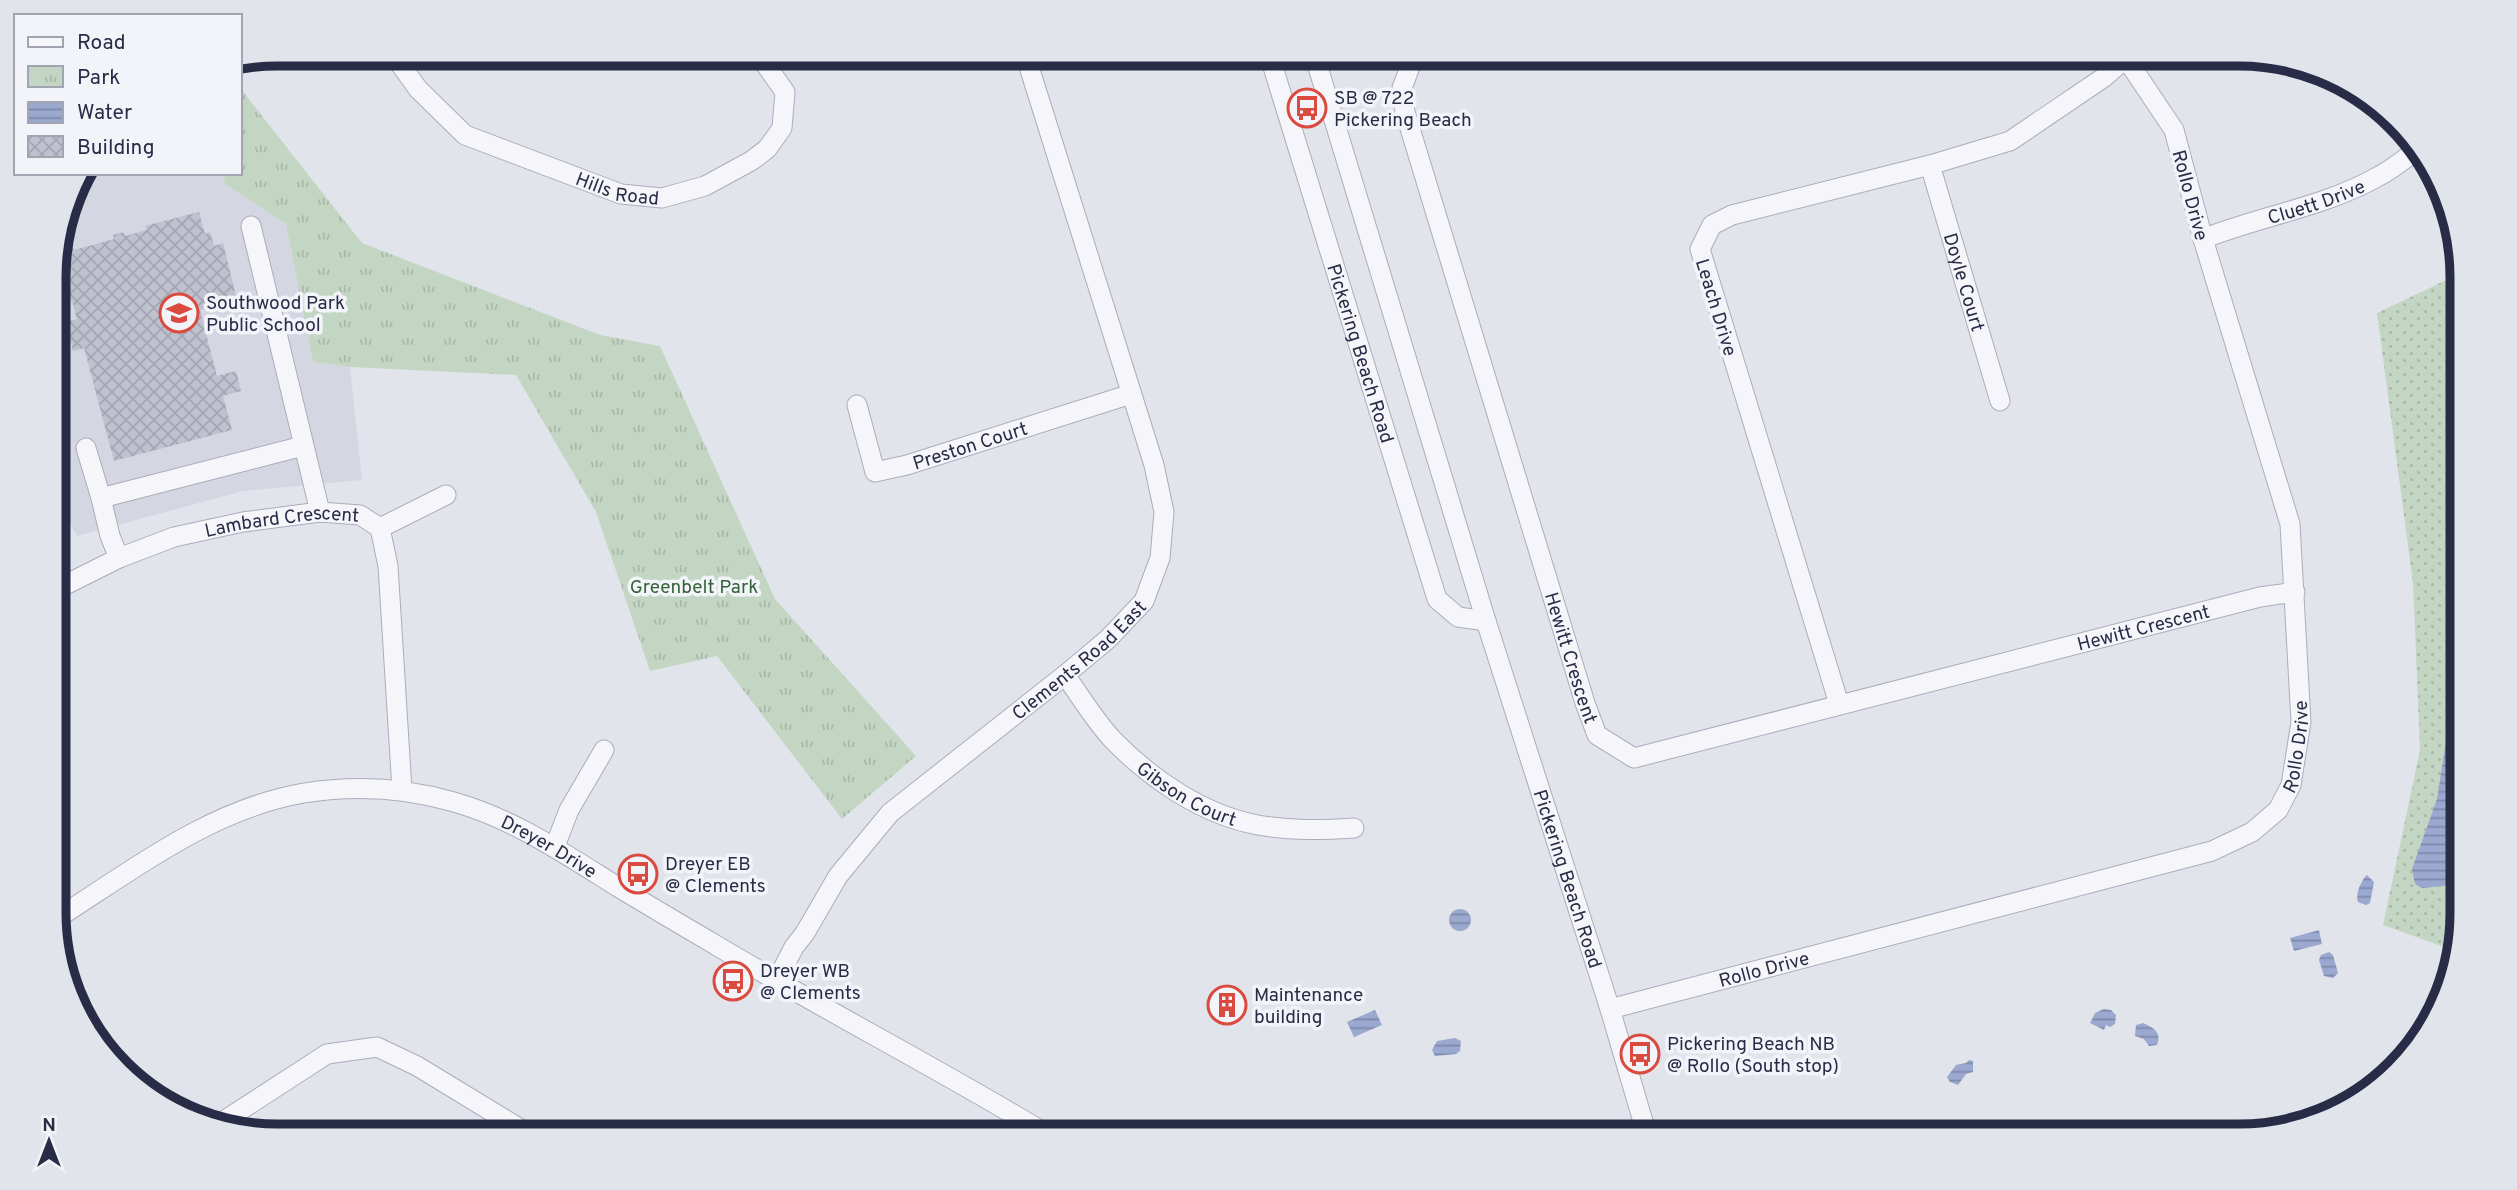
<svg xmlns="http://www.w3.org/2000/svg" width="2517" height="1190" viewBox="0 0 2517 1190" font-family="Overpass,sans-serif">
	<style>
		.built { fill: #d4d6e1 }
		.grass { fill: url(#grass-dots) }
		.park { fill: url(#park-tufts) }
		.water { fill: url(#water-rules) }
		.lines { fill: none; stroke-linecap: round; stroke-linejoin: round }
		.stream { stroke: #9ba8cf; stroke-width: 6 }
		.building { fill: url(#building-cross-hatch) }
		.minor-casing { stroke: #aaadba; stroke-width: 21 }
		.minor { stroke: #f6f6fa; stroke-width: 19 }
		.labels { text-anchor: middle; stroke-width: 7; stroke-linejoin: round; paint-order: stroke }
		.poi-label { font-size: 19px; fill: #282c46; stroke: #f2f4f9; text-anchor: start }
		.street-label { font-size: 19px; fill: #282c46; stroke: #f2f4f9 }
		.park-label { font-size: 19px; fill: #346336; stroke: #f2f4f9 }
		.rim { fill: none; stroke: #282c46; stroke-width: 9 }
	</style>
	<defs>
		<pattern id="grass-dots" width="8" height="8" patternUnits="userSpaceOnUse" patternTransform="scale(1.75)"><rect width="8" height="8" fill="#c3d6c3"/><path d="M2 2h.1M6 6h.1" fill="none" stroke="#a8b8a9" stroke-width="1.8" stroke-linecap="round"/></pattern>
		<pattern id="park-tufts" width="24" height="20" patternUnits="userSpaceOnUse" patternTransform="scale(1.75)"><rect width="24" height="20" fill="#c3d6c3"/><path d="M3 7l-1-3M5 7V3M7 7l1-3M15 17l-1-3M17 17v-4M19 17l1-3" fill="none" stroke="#a8b8a9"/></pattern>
		<pattern id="water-rules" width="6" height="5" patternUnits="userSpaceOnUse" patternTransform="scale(1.75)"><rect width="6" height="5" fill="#9ba8cf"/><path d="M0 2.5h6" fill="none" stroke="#7e89aa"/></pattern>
		<pattern id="building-cross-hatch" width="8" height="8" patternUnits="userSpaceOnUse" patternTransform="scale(1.75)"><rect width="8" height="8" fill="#bfc1cf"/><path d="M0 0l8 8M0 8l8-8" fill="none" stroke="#a4a6b3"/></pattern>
	</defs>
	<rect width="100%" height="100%" fill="#e2e4ec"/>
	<!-- built -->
	<path class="built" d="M82 173H223L225 184 286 224 313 362 350 367 362 480 243 491 77 536 55 497V263L77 179Z"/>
	<!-- grass -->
	<path class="grass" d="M2461 273 2463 912 2455 951 2383 925 2420 750 2413 583 2377 313Z"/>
	<!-- park -->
	<path class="park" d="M240 88 362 243 600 335 660 346 775 599 916 756 842 819 717 656 650 671 596 512 516 375 350 367 313 362 286 224 225 184 223 173H240Z"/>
	<!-- water -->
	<path class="water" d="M2462 660 2463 884 2422 888 2415 884 2412 869 2437 799 2454 690Z
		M2367 875 2374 882 2370 903 2366 905 2358 902C2355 895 2361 880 2367 875Z
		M1449 920a11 11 0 1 1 22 0a11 11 0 1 1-22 0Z
		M2319 930 2322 944 2294 951 2290 938Z
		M2329 952 2333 955 2338 973 2333 978 2324 976 2319 960 2321 955Z
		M2104 1009 2111 1010 2116 1015 2115 1024 2110 1027 2106 1025 2104 1030 2090 1023 2095 1013Z
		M1375 1010 1382 1025 1354 1037 1347 1022Z
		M2143 1023C2154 1028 2162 1032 2157 1045L2149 1046 2144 1039 2135 1036 2136 1025Z
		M1455 1038 1461 1041 1460 1051 1456 1054 1435 1056 1432 1050 1437 1041Z
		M1969 1060 1973 1061V1072L1966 1074 1958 1085 1950 1082 1947 1077 1956 1065 1966 1063Z"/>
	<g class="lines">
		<!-- stream -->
		<path class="stream" d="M2462 482H2459L2462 523"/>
	</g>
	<!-- building -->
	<path class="building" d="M199 212 205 234 210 232 214 246 223 243 237 300 200 310 217 376 236 371 241 391 223 396 232 430 114 461 84 348 73 351 71 343 62 346 56 325 77 319 72 301 59 304 57 295H55V263L57 255 63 253 62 249 72 246 74 250 114 239 113 235 124 232 125 236 147 230 145 226Z
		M1219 988 1246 1003 1236 1022 1208 1007Z"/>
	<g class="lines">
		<defs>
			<g id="minor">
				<path id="s1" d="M393 54 418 89 465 135 621 194 662 198 705 186 751 161 767 149 782 128 785 92 758 54"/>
				<path id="s2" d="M1269 54 1437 599 1458 617 1486 621"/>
				<path id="s3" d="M1314 54 1486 621 1610 1009 1647 1135"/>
				<path id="s4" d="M1427 54 1411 64 1402 88 1405 112 1585 703 1597 735 1634 758 2260 597 2295 592"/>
				<path id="s5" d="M1930 165 2000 401"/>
				<path d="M251 226 320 512"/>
				<path id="s6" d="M2203 239C2260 216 2325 207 2379 176 2393 169 2406 158 2419 148"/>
				<path id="s7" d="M857 405 875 472 907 465 1131 394"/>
				<path d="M86 448 101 498"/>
				<path d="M380 528 446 495"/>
				<path d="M119 558 110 536 101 498 303 446"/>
				<path id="s8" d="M55 590 119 558 174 537 243 522 320 512 360 515 380 528 388 566 402 790"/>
				<path id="s9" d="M1065 675C1081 697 1095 721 1113 740 1151 779 1203 815 1258 825 1290 831 1322 830 1354 828"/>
				<path d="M1839 704 1700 249 1712 225 1732 215 1930 165 2010 141 2103 78 2126 58"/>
				<path d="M555 846 569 810 604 750"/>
				<path id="s10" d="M56 919C134 869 211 809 304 793 354 785 406 788 454 802 514 819 565 854 618 887 651 907 685 927 719 947 828 1012 941 1070 1050 1136"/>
				<path id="s11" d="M776 982 794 947 805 933 838 876 890 813 1065 675 1108 639 1144 601 1160 558 1164 512 1154 465 1025 54"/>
				<path id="s12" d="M1610 1009 2212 851 2252 832 2278 810 2291 785 2301 722 2290 524 2203 239 2174 130 2123 54"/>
				<path d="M219 1124 327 1054 377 1047 417 1066 532 1136"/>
			</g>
		</defs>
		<!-- minor casing -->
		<use href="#minor" class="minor-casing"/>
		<!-- minor -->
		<use href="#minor" class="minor"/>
	</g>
	<!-- icons -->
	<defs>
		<symbol id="bus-ring" viewBox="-11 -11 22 22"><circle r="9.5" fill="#f2f4f9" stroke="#da4a3e" stroke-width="1.5"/><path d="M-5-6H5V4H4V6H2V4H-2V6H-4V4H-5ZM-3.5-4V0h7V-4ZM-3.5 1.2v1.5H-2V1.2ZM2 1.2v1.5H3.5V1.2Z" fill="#da4a3e"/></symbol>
		<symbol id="school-ring" viewBox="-11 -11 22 22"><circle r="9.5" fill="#f2f4f9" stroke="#da4a3e" stroke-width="1.5"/><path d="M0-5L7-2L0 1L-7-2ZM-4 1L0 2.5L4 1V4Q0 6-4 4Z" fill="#da4a3e"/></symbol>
		<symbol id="building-ring" viewBox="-11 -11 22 22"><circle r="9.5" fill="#f2f4f9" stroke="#da4a3e" stroke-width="1.5"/><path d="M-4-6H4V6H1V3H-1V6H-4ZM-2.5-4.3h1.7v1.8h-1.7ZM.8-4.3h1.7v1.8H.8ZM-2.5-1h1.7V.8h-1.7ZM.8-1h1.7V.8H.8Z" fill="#da4a3e"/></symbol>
	</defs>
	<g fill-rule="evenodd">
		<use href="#bus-ring" x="1285" y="86" width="44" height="44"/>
		<use href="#school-ring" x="157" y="291" width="44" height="44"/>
		<use href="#bus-ring" x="616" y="852" width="44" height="44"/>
		<use href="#bus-ring" x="711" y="959" width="44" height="44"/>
		<use href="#building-ring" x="1205" y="983" width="44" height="44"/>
		<use href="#bus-ring" x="1618" y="1032" width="44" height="44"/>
	</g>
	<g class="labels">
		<!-- poi labels -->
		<g class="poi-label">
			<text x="1334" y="104">SB @ 722<tspan x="1334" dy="22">Pickering Beach</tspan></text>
			<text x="206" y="309">Southwood Park<tspan x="206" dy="22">Public School</tspan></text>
			<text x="665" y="870">Dreyer EB<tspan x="665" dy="22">@ Clements</tspan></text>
			<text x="760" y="977">Dreyer WB<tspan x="760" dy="22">@ Clements</tspan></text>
			<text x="1254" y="1001">Maintenance<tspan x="1254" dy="22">building</tspan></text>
			<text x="1667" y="1050">Pickering Beach NB<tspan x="1667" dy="22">@ Rollo (South stop)</tspan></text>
		</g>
		<!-- street labels -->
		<g class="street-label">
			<text dy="7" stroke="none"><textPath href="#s1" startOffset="271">Hills Road</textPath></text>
			<text transform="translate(2191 195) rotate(75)" y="7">Rollo Drive</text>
			<text dy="7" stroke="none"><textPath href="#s6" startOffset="119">Cluett Drive</textPath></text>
			<text dy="7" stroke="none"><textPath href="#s5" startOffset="122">Doyle Court</textPath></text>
			<text transform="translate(1717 307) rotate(73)" y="7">Leach Drive</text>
			<text dy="7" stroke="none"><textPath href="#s2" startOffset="313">Pickering Beach Road</textPath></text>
			<text dy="7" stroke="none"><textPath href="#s7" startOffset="168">Preston Court</textPath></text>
			<text dy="7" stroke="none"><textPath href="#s8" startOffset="240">Lambard Crescent</textPath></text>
			<text dy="7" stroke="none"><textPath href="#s4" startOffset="1290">Hewitt Crescent</textPath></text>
			<text dy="7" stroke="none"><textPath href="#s11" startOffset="448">Clements Road East</textPath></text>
			<text dy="7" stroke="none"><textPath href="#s4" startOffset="639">Hewitt Crescent</textPath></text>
			<text dy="7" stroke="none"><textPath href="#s12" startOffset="768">Rollo Drive</textPath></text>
			<text dy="7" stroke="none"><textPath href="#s9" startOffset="173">Gibson Court</textPath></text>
			<text dy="7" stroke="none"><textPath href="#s10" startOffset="537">Dreyer Drive</textPath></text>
			<text dy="7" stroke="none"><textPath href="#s3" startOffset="863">Pickering Beach Road</textPath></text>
			<text dy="7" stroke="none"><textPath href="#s12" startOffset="159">Rollo Drive</textPath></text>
		</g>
		<!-- park labels -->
		<g class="park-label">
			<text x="694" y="593">Greenbelt Park</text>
		</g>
	</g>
	<!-- crop -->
	<path d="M0 0H2517V1190H0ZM277 66H2239A211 211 0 0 1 2450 277V913A211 211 0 0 1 2239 1124H277A211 211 0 0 1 66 913V277A211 211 0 0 1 277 66Z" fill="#e2e4eb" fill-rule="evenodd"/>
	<path class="rim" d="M277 66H2239A211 211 0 0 1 2450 277V913A211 211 0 0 1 2239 1124H277A211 211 0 0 1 66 913V277A211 211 0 0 1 277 66Z"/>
	<!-- legend -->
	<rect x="14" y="14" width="228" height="161" fill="#f2f4f9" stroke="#a1a4b1" stroke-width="2"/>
	<rect x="28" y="37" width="35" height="10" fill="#f6f6fa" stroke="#a1a4b1" stroke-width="2"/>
	<text x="77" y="49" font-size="21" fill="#282c46">Road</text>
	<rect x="28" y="66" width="35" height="21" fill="url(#park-tufts)" stroke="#a1a4b1" stroke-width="2"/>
	<text x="77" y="84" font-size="21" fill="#282c46">Park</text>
	<rect x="28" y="102" width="35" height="21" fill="url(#water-rules)" stroke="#a1a4b1" stroke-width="2"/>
	<text x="77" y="119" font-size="21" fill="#282c46">Water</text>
	<rect x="28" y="136" width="35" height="21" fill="url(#building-cross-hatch)" stroke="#a1a4b1" stroke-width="2"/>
	<text x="77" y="154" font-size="21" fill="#282c46">Building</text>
	<!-- north arrow -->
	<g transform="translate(49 1141)" stroke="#f2f4f9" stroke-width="5" paint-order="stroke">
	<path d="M0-5L12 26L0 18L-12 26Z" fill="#282c46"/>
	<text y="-10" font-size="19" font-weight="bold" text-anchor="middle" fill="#282c46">N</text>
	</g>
</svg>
